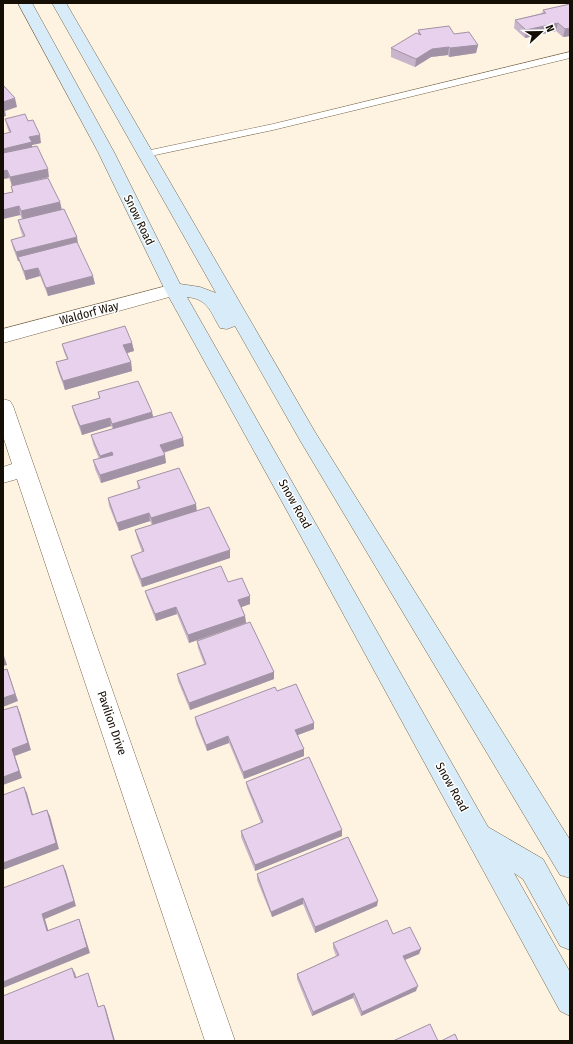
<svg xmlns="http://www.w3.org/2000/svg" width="573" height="1044" viewBox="0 0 573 1044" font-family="'Fira Sans Condensed',sans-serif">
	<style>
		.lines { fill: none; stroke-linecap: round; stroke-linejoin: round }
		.service-casing { stroke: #76664b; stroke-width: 1 }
		.minor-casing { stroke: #76664b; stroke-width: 1 }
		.secondary-casing { stroke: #76664b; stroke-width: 1 }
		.service { fill: #fff; fill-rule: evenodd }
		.minor { fill: #fff; fill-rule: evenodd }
		.secondary { fill: #d7ebf8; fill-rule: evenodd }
		.wall { fill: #c8b4cb }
		.shaded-wall { fill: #a292a5 }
		.building { fill: #e8d1ec; stroke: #a292a5 }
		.labels { text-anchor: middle; stroke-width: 3; stroke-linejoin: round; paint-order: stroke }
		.street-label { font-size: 12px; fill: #140e05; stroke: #fff }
	</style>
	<rect width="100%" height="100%" fill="#fef3e1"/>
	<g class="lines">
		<defs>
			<path id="service" d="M570 52V58L273 130 146 157 141 154 146 151 273 124Z"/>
			<path id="minor" d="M174 284 180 286 183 290 180 294 3 343V329Z
				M3 399 10 401 13 406 235 1041H205L17 479 3 483V467L12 464 3 436Z"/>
			<path id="secondary" d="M18 3H32L114 152 180 284 200 287 216 293 52 3H66L315 432 570 840V878L560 875 301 442 235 326 227 329 220 328C210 311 208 299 187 297L488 827 543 859 570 908V950L560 946 523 879 514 873 570 972V1016L560 1011 286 509 165 290 98 152Z"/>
		</defs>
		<!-- service casing -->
		<use href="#service" class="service-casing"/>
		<!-- minor casing -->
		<use href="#minor" class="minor-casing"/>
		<!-- secondary casing -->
		<use href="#secondary" class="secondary-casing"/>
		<!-- service -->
		<use href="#service" class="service"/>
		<!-- minor -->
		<use href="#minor" class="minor"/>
		<!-- secondary -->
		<use href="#secondary" class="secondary"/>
	</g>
	<!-- wall -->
	<path class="wall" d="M570 4V36L563 37 556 31 525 38 514 28 515 20 542 13 543 10Z
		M418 30 454 34 478 45 476 53 449 57 448 55 431 57 415 67 391 57V48L418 33Z
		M5 119 28 121 41 143 32 145V147L49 177 12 186 9 178 3 179 9 132 7 127Z
		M11 186 60 202 61 210 77 237 78 245 95 284 48 296 40 276 26 280 19 261H18L13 248 11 240 23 237 20 229 18 220 22 219 20 215 3 219V194L12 192Z
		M132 343 134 351 126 353 131 362 132 371 65 390 58 371 56 362 67 359 64 352 62 344Z
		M98 392 153 417 184 446 164 453 166 463 101 483 95 469 93 460 99 459 93 444 91 435 113 429 111 426 82 435 74 414 72 406 99 398Z
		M137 481 196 504V511L230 558 142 587 133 564 131 556 142 552 137 538 135 530 152 525 150 521 119 531 109 506 108 498 138 489Z
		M228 582 250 604 241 607 245 616 246 623 189 643 177 614 156 621 147 598 145 591Z
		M197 641 274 672V679L190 710 178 681 177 674 204 664 198 648Z
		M195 717 314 729 298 735 304 756 244 779 229 743 207 751 196 724Z
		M246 782 342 830V836L255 871 241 837V831L261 823 247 788Z
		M257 874 377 906 315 933 303 904 272 917 257 880Z
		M393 934 421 949 419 954 405 960 416 991 361 1016 353 998 312 1016 297 979V974L336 956 333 948V943Z"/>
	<!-- shaded-wall -->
	<path class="shaded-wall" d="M558 23 556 31 525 38 526 30Z
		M570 28V36L563 37 565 29Z
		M478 45 476 53 449 57 450 48Z
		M449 47 448 55 431 57 415 67 416 59 432 49Z
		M15 98 17 107 5 111 6 116 3 117V102Z
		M40 135 41 143 32 145 33 151 3 158V149L29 137Z
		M48 169 49 177 12 186 10 177Z
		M7 170 9 178 3 179V171Z
		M60 202 62 210 23 220 21 211Z
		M19 206 20 215 3 219V210Z
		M77 237 78 246 18 257 19 261H18L16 252Z
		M38 268 40 276 26 280 24 271Z
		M93 276 95 284 48 296 46 288Z
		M132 343 134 351 124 354 123 345Z
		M131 362 132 371 65 390 63 381Z
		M152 412 154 420 114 432 112 424Z
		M110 418 111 426 82 435 80 426Z
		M183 438 184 446 161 453 160 445Z
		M112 452 114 460 101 464 100 456Z
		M165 455 166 463 101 483 100 475Z
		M196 504 197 512 153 526 151 518Z
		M149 513 150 521 119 531 117 523Z
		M230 550V558L142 587 141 579Z
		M250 596V604L239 608 238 600Z
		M176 607 177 614 156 621 155 614Z
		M245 616 246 623 189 643 188 635Z
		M3 653 7 665 3 666Z
		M7 669 18 701 3 707V698Z
		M274 672V679L190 710 189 703Z
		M17 706 20 713 31 750 15 756 22 778 3 785V777L12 749Z
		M314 723V729L295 736V730Z
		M228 736 229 743 207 751 206 745Z
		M304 749V756L244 779 243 772Z
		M24 787 27 793 35 822 32 815Z
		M47 810 50 816 59 849 3 870V863Z
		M342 830V836L255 871V865Z
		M63 865 66 871 76 906 45 919 50 936 47 931 42 914Z
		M303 898V904L272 917 271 912Z
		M378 901 377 906 315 933V927Z
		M79 919 81 924 90 953 3 988V982Z
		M421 949 419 954 402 961 403 956Z
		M72 968 75 973 78 983 75 978Z
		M88 973 90 978 100 1012 98 1007Z
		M418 986 416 991 361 1016 362 1012Z
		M354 993 353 998 312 1016 313 1012Z
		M104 1005 106 1009 115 1041H113Z"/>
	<!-- building -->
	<path class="building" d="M570 4V28L565 29 558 23 526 30 515 20 546 13 543 10Z
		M449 26 454 34 469 32 478 45 450 48 449 47 432 49 416 59 391 48 416 33 421 35 418 30Z
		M3 85 15 98 3 102Z
		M25 114 28 121 33 120 40 135 29 137 32 142 3 149V134L11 132 5 119Z
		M37 146 48 169 10 177 7 170 3 171V153Z
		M48 178 60 202 21 211 19 206 3 210V194L13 192 11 186Z
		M64 209 77 237 16 252 11 240 25 236 18 220Z
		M77 242 93 276 46 288 38 268 24 271 18 257Z
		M125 326 132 343 123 345 131 362 63 381 56 362 68 359 62 344Z
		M138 381 152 412 112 424 110 418 80 426 72 406 100 398 98 392Z
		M171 412 183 438 160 445 165 455 100 475 93 460 113 455 112 452 100 456 91 435Z
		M179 468 196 504 151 518 149 513 117 523 108 498 140 488 137 481Z
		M209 507 230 550 141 579 131 556 144 551 135 530Z
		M221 566 228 582 242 578 250 596 238 600 245 616 188 635 176 607 155 614 145 591Z
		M250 622 274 672 189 703 177 674 206 664 197 641Z
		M7 669 15 694 3 698V670Z
		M296 684 314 723 295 730 304 749 243 772 228 736 206 745 195 717 275 687 277 691Z
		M17 706 28 743 12 749 19 771 3 777V710Z
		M309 757 342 830 255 865 241 831 263 822 246 782Z
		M24 787 32 815 47 810 56 843 3 863V795Z
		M348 837 378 901 315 927 303 898 271 912 257 874Z
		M63 865 74 901 42 914 47 931 79 919 87 947 3 982V888Z
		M387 920 393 934 410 927 421 949 403 956 418 986 362 1012 354 993 313 1012 297 974 339 955 333 943Z
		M72 968 75 978 88 973 98 1007 104 1005 114 1041H3V996Z
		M430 1024 438 1041H393Z
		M455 1034 458 1041H441Z"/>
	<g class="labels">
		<!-- street labels -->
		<g class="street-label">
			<text transform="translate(139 220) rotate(64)" y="4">Snow Road</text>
			<text transform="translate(89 313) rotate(-15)" y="4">Waldorf Way</text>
			<text transform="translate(295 504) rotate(61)" y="4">Snow Road</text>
			<text transform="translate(112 723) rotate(71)" y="4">Pavilion Drive</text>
			<text transform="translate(452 787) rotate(61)" y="4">Snow Road</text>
		</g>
	</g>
	<!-- border -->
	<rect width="573" height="1044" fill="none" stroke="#140e05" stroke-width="8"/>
	<!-- north arrow -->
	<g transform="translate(541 32) rotate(68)" stroke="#ffffff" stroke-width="3" paint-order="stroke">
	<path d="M0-3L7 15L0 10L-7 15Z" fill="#140e05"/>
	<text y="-6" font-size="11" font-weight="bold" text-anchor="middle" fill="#140e05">N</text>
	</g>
</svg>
